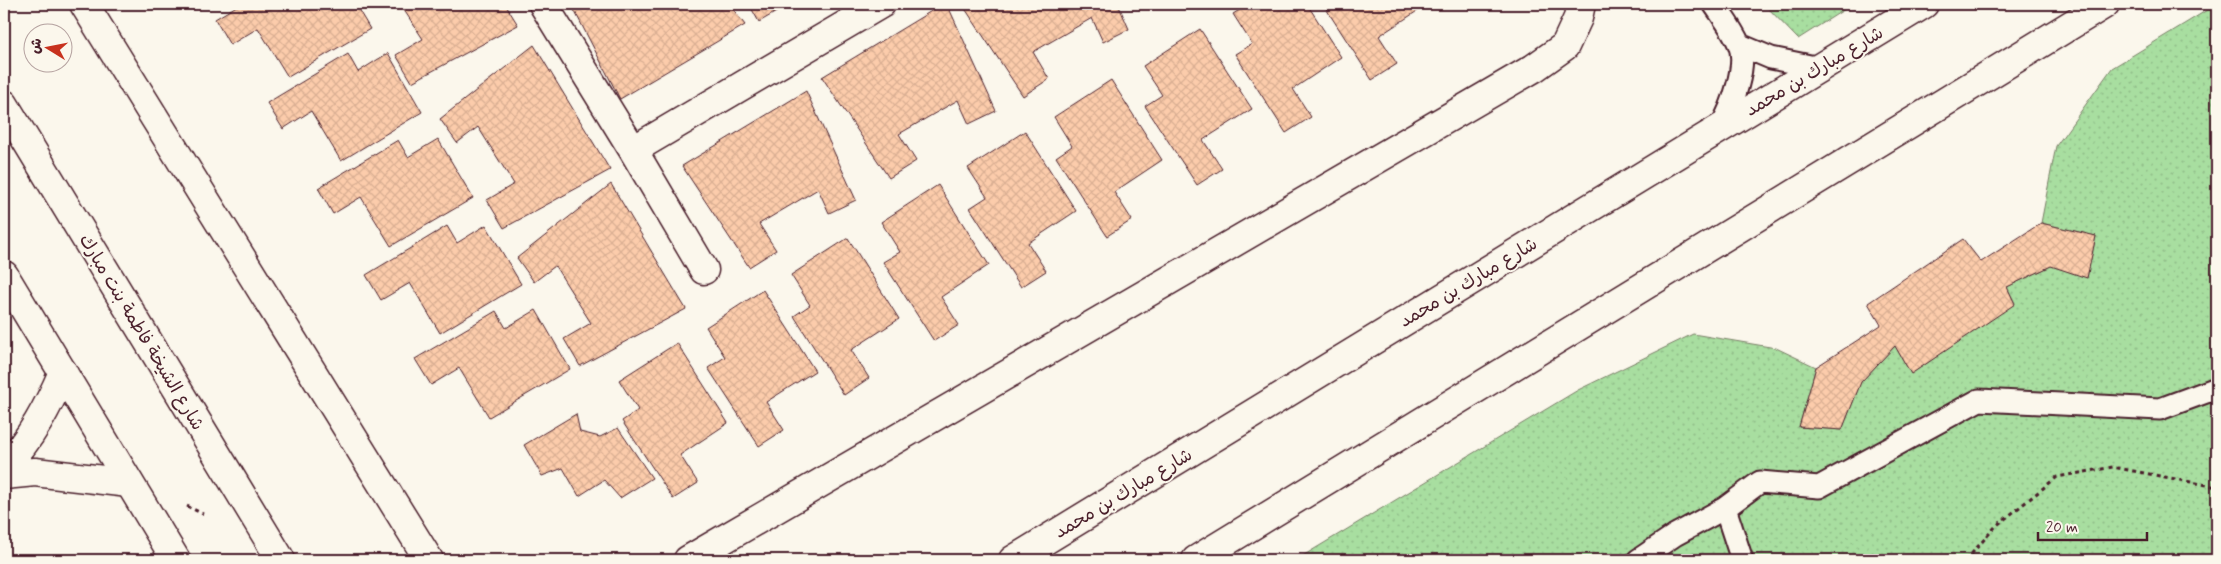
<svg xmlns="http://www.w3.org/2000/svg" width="2221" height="564" viewBox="0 0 2221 564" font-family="Mynerve,'Playpen Sans Arabic',sans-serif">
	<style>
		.green { fill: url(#green-dots); stroke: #797e66 }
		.building { fill: url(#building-cross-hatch); stroke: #4a1f2b }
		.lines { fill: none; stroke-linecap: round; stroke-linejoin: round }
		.lane-casing { stroke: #4a1f2b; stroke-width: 25 }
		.street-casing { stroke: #4a1f2b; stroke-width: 31 }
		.secondary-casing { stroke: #4a1f2b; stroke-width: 31 }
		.path { stroke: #4a1f2b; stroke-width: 3; stroke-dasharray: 4 4; stroke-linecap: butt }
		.lane { stroke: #fbf7ec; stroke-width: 21 }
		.street { stroke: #fbf7ec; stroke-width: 28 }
		.secondary { stroke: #fbf7ec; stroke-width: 28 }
		.labels { text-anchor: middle; stroke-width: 4; stroke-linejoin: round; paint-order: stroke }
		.street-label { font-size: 18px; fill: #4a1f2b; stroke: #fbf7ec }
	</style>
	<defs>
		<pattern id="green-dots" width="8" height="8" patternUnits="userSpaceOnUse" patternTransform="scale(1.25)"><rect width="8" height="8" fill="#a8dea0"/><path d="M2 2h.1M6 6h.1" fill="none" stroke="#92be8a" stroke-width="1.8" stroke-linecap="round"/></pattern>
		<pattern id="building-cross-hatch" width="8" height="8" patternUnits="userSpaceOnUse" patternTransform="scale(1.25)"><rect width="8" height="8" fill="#fcccab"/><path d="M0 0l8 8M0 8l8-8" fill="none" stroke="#daaf93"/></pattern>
	</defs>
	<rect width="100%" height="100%" fill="#fbf7ec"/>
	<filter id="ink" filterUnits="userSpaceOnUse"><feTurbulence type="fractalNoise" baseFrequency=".02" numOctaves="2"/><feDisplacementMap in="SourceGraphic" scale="10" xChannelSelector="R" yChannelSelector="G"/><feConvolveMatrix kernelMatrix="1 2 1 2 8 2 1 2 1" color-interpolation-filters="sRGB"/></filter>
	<g filter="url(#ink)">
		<!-- green -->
		<path class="green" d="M1764 4H1853L1798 39Z
			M2217 4V560H1296L1578 390 1693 334 1776 348 1816 367 1799 427 1842 430 1861 382 1895 346 1911 374 2015 303 2007 287 2051 266 2087 277 2096 236 2041 223 2056 146 2112 68Z"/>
		<!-- building -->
		<path class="building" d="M240 4H355L370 29 288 77 258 28 230 45 215 19Z
			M400 4H505L518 25 412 82 396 55 423 39Z
			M571 4H729L745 25 620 99Z
			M749 4H790L759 22Z
			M943 4H947L996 111 969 124 958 100 899 134 916 161 889 178 822 77Z
			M962 4H1118L1129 29 1103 42 1092 18 1033 52 1049 79 1023 96Z
			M1249 4H1307L1341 57 1293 89 1311 117 1286 133 1235 54 1252 44 1233 14Z
			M1323 4H1428L1379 36 1397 64 1372 80Z
			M1200 29 1252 109 1203 140 1222 169 1197 185 1145 106 1162 95 1143 66Z
			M534 45 610 170 504 228 487 200 514 184 478 127 457 143 440 119Z
			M388 53 422 112 341 161 311 111 283 129 267 103 348 54 358 72Z
			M1111 80 1162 160 1114 192 1132 220 1107 236 1056 157 1072 146 1054 117Z
			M806 91 856 200 829 213 818 189 759 224 776 250 749 267 682 166Z
			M1025 131 1076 211 1028 243 1046 271 1021 287 970 208 987 197 968 168Z
			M438 139 473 198 391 246 361 197 333 214 318 188 398 140 408 157Z
			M611 184 686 309 580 366 564 339 591 323 555 266 534 282 517 258Z
			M938 185 989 265 941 297 959 325 934 341 883 262 900 252 881 222Z
			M2041 223 2096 236 2087 278 2051 266 2007 287 2015 304 1911 374 1895 346 1861 382 1842 430 1799 427 1816 367 1881 325 1868 303 1963 239 1981 262Z
			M486 225 521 284 440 333 410 283 381 300 366 275 447 226 457 243Z
			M848 238 899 319 851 350 869 378 844 395 794 316 810 305 791 275Z
			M763 290 815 371 766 402 784 430 759 446 708 368 725 357 706 327Z
			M536 310 570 369 489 417 459 368 431 385 415 359 496 311 506 328Z
			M677 343 728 423 680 455 698 483 673 499 622 421 638 410 619 380Z
			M576 414 580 432 600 437 618 428 652 478 620 498 604 480 579 496 563 468 542 476 524 445Z"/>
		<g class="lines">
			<defs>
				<path id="lane" d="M1714 4C1722 16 1733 30 1739 44 1748 64 1732 108 1721 126
					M1740 45 1771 58 1820 68
					M1725 508 1742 560
					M1638 560 1675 535 1725 508 1760 482 1819 487 1979 400 2160 409 2217 388"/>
				<path id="street" d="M84 4 429 560
					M543 4 633 150 704 270
					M633 150 881 4
					M4 467C31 439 48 407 63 372
					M4 475 35 472 129 483
					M688 560 1534 68 1565 46 1578 18 1581 4"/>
				<path id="secondary" d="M4 104 281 560
					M4 275 176 560
					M1013 560 1924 4
					M1196 560 2105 4"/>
			</defs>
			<!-- lane casing -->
			<use href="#lane" class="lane-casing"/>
			<!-- street casing -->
			<use href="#street" class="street-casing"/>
			<!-- secondary casing -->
			<use href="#secondary" class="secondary-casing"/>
			<!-- path -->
			<path class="path" d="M187 506 203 514
				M1966 560 1996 526 2057 477 2113 467 2217 487"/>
			<!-- lane -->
			<use href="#lane" class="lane"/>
			<!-- street -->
			<use href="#street" class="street"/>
			<!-- secondary -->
			<use href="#secondary" class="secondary"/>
		</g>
	</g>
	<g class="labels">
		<!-- street labels -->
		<g class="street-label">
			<text transform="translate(1814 71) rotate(-31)" y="6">شارع مبارك بن محمد</text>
			<text transform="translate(1468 282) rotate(-31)" y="6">شارع مبارك بن محمد</text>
			<text transform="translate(142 332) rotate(59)" y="6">شارع الشيخة فاطمة بنت مبارك</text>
			<text transform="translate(1123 493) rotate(-31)" y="6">شارع مبارك بن محمد</text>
		</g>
	</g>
	<!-- margin -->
	<rect width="2221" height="564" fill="none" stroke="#fbf7ec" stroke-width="20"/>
	<rect x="10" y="10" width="2201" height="544" fill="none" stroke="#4a1f2b" stroke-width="2" filter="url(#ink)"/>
	<!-- north arrow -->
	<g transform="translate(48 48) rotate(280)"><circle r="24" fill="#fbf7ec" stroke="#b4a19f"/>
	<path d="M0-4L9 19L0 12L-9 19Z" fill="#c8321e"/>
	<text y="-8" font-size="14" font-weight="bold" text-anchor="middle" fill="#4a1f2b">ش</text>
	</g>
	<!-- scale -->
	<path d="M2038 532v8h109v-8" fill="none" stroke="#4a1f2b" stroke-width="2.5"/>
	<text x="2046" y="532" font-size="15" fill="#4a1f2b" stroke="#fbf7ec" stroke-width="4" paint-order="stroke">20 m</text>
</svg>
